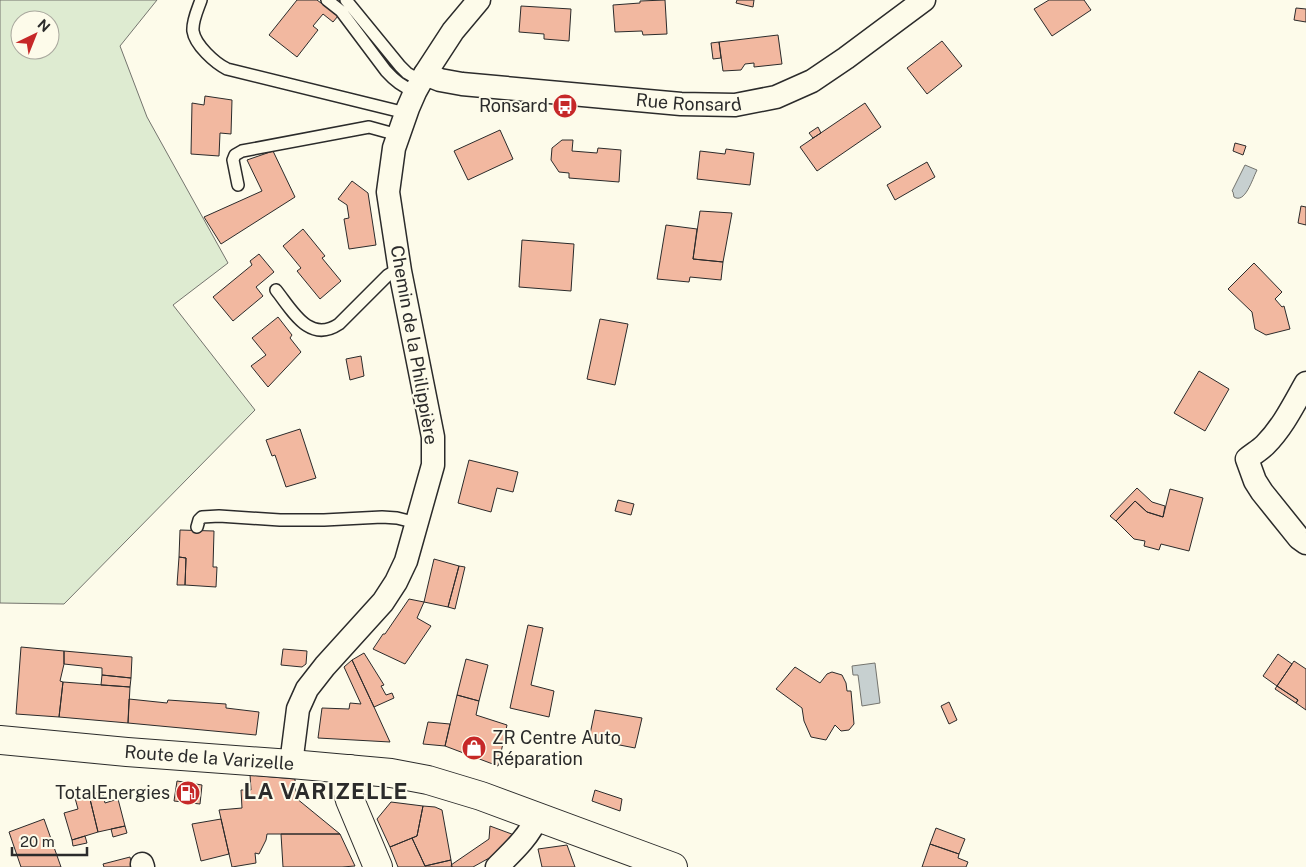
<svg xmlns="http://www.w3.org/2000/svg" width="1306" height="867" viewBox="0 0 1306 867" font-family="'Public Sans',sans-serif">
	<style>
		.green { fill: #deebd1; stroke: #74746e; fill-rule: evenodd }
		.water { fill: #c7d0d0; stroke: #74746e }
		.building { fill: #f2b8a0; stroke: #2b2b2b }
		.lines { fill: none; stroke-linecap: round; stroke-linejoin: round }
		.lane-casing { stroke: #2b2b2b; stroke-width: 14 }
		.street-casing { stroke: #2b2b2b; stroke-width: 25 }
		.secondary-casing { stroke: #2b2b2b; stroke-width: 30 }
		.lane { stroke: #fdfbea; stroke-width: 11 }
		.street { stroke: #fdfbea; stroke-width: 22 }
		.secondary { stroke: #fdfbea; stroke-width: 28 }
		.labels { text-anchor: middle; stroke-width: 4; stroke-linejoin: round; paint-order: stroke }
		.street-label { font-size: 18px; fill: #2b2b2b; stroke: #fdfbea }
		.poi-label { font-size: 18px; fill: #2b2b2b; stroke: #fdfbea; text-anchor: end }
		.district-label { font-size: 22px; font-weight: bold; letter-spacing: 1px; fill: #2b2b2b; stroke: #fdfbea }
	</style>
	<rect width="100%" height="100%" fill="#fdfbea"/>
	<!-- green -->
	<path class="green" d="M0 0H157L120 46 147 117 228 263 173 305 255 410 64 604 0 603ZM20 20H50V50H20Z"/>
	<!-- water -->
	<path class="water" d="M1245 165 1257 170C1252 180 1245 204 1234 197L1233 192 1232 191Z
		M875 663 880 703 862 706 858 675H853L852 666Z"/>
	<!-- building -->
	<path class="building" d="M297 0H317L338 16 333 22 323 14 313 26 318 30 297 57 269 35Z
		M665 0 667 34 643 35 642 31 615 32 613 5 640 3V1Z
		M737 0H754L753 7 736 3Z
		M1049 0H1084L1091 10 1052 36 1034 9Z
		M521 6 571 9 569 41 544 39V34L519 32Z
		M1296 8 1306 9V22L1294 20Z
		M778 35 782 64 754 67V63L745 64 741 70 723 71 719 42Z
		M942 41 962 66 927 94 907 68Z
		M719 42 721 58 713 59 711 43Z
		M205 96 232 100 231 134 220 133 219 156 191 154 192 103 204 105Z
		M865 103 881 127 817 171 800 147Z
		M818 127 821 133 813 138 809 133Z
		M500 130 513 159 468 180 454 151Z
		M562 140H573L572 151 597 153 598 148 621 150 619 182 569 178V173L559 172 551 160 552 148Z
		M1235 143 1246 146 1243 155 1233 151Z
		M726 149 754 153 750 185 697 179 700 151 725 154Z
		M273 151 295 197 221 244 204 217 262 191 247 160Z
		M927 162 935 177 895 200 887 185Z
		M352 181 368 193 376 245 349 249 344 219 349 218 347 205 338 199Z
		M1301 206 1306 207V225L1298 223Z
		M700 211 732 213 723 262 693 259Z
		M666 225 697 229 693 259 723 262 721 280 690 277 689 282 657 279Z
		M303 229 325 256 322 258 341 281 320 299 297 271 301 268 283 246Z
		M522 240 574 244 571 291 519 287Z
		M259 254 274 272 256 287 263 296 233 321 213 297 252 265 250 261Z
		M1254 263 1282 292 1275 299 1282 307 1284 306 1290 329 1266 335 1255 329 1252 312 1228 289Z
		M278 317 292 335 290 338 301 352 268 387 251 366 266 355 252 338Z
		M600 319 628 324 615 385 587 379Z
		M361 356 364 376 350 380 346 359Z
		M1199 371 1229 389 1205 431 1174 413Z
		M300 429 316 478 286 487 275 455 272 456 266 440Z
		M469 460 518 472 513 492 497 488 491 512 458 503Z
		M1137 488 1152 502 1165 506 1163 517 1147 512 1135 501 1116 521 1110 516Z
		M1170 489 1203 498 1189 551 1161 544 1159 550 1144 546 1145 541 1134 539 1116 521 1135 501 1147 512 1163 517Z
		M618 500 634 504 631 515 615 511Z
		M180 530 214 531 213 567H217L216 587 185 585 186 558 179 557Z
		M179 557 186 558 185 585H177Z
		M434 559 459 566 448 607 424 602Z
		M459 566 465 567 455 609 448 607Z
		M409 599 424 602 417 618 431 626 405 664 373 649 383 634H385Z
		M528 625 543 628 531 685 554 691 549 717 510 708Z
		M21 647 64 651V664L60 681 63 682 59 717 16 714Z
		M283 649 307 651 306 664 302 667 281 665Z
		M64 651 132 657 131 678 102 675V668L64 664Z
		M364 653 384 685 381 686 386 695 392 693 394 698 374 707 352 660Z
		M1278 654 1292 664 1277 686 1263 676Z
		M466 659 488 665 479 701 457 695Z
		M352 660 374 707 390 742 318 738 322 708 349 709 350 703 361 704 344 667Z
		M1294 661 1306 669V710L1296 703 1298 700 1277 686Z
		M795 667 820 683 827 674 832 672 842 675 846 683 847 691H851L854 724 849 730 841 731 835 725 826 740 811 737 804 721 802 708 776 689Z
		M102 675 131 678 130 687 101 685Z
		M63 682 130 687 128 723 59 717Z
		M1277 686 1298 700 1296 703 1275 689Z
		M457 695 479 701 476 715 507 725 498 766 445 746Z
		M129 699 167 703 168 700 226 704V708L259 712 256 735 128 723Z
		M949 702 957 720 949 724 941 706Z
		M595 710 642 718 635 748 589 739Z
		M428 722 450 724 445 746 423 744Z
		M250 775 295 779 296 798 340 834H267L266 840 259 854 255 853 256 863 232 867 219 810 242 808 241 790H251Z
		M177 781 202 785 200 804 174 801Z
		M595 790 622 799 620 811 592 801Z
		M102 791 105 803 118 799 125 826 98 832 89 795Z
		M89 795 98 832 72 840 64 813 78 809 75 798Z
		M391 802 423 806 417 836 390 847 377 819Z
		M423 806 435 807 442 810 451 860 425 866 412 838 417 836Z
		M44 819 61 867H21L9 832Z
		M221 819 229 854 201 861 192 824Z
		M125 826 127 833 113 837 111 829Z
		M490 826 517 836 500 852 473 867H452L451 865 489 839Z
		M936 828 965 839 959 854 930 844Z
		M281 834H340L355 866 342 867H283Z
		M85 836 87 843 73 846 72 840Z
		M412 838 425 866 451 860 452 867H398L390 847Z
		M930 844 959 854 958 858 968 862 966 867H922Z
		M567 845 575 867H542L538 849Z
		M130 857 132 867H104L103 864Z"/>
	<g class="lines">
		<defs>
			<path id="lane" d="M201 0C198 9 192 21 193 31 195 45 215 63 227 69L406 113
				M327 0 341 11 386 71C395 81 402 86 415 92
				M346 0 400 66 407 73 421 81
				M238 185 233 160 235 155 242 151 369 127 398 135
				M276 290C292 310 309 344 339 324L388 275 395 271H400
				M197 527 199 520 202 517 219 516 280 520H324L382 517 397 518 417 523"/>
			<g id="street">
				<path id="s1" d="M425 74 440 80 462 84 681 104 735 105 776 97 812 81 846 58 924 0"/>
				<path d="M1306 383C1294 404 1283 427 1265 445 1260 450 1253 454 1247 459L1255 481 1262 492 1299 538 1306 543"/>
				<path d="M291 764 298 709 307 689 325 666 383 602 396 582 406 561 433 465V437L400 271 388 192 394 148 408 108 415 92 425 74 453 31 479 0"/>
				<path d="M142 864 143 867"/>
				<path d="M497 867C512 852 529 837 537 817"/>
			</g>
			<g id="secondary">
				<path id="s2" d="M0 740 127 752 291 764 391 773 428 780 481 796 673 867"/>
				<path d="M349 769 347 789 350 800 378 867"/>
			</g>
		</defs>
		<!-- lane casing -->
		<use href="#lane" class="lane-casing"/>
		<!-- street casing -->
		<use href="#street" class="street-casing"/>
		<!-- secondary casing -->
		<use href="#secondary" class="secondary-casing"/>
		<!-- lane -->
		<use href="#lane" class="lane"/>
		<!-- street -->
		<use href="#street" class="street"/>
		<!-- secondary -->
		<use href="#secondary" class="secondary"/>
	</g>
	<!-- icons -->
	<defs>
		<symbol id="bus-disc" viewBox="-11 -11 22 22"><circle r="9.5" fill="#c62828" stroke="#fdfbea"/><path d="M-5-6H5V4H4V6H2V4H-2V6H-4V4H-5ZM-3.5-4V0h7V-4ZM-3.5 1.2v1.5H-2V1.2ZM2 1.2v1.5H3.5V1.2Z" fill="#fff"/></symbol>
		<symbol id="shop-disc" viewBox="-11 -11 22 22"><circle r="9.5" fill="#c62828" stroke="#fdfbea"/><path d="M-5-2.5h2.3a2.7 3.5 0 0 1 5.4 0H5L5.5 6h-11ZM-1.5-2.5h3a1.5 2.3 0 0 0-3 0Z" fill="#fff"/></symbol>
		<symbol id="fuel-disc" viewBox="-11 -11 22 22"><circle r="9.5" fill="#c62828" stroke="#fdfbea"/><path d="M-5.5-6h7V0h2V4h1.3V-2.5L3-4.5l.8-.8L6-3V5H2.5V1h-1V6h-7ZM-4.2-4.7v3.2H.2V-4.7Z" fill="#fff"/></symbol>
	</defs>
	<g fill-rule="evenodd">
		<use href="#bus-disc" x="551" y="92" width="28" height="28"/>
		<use href="#shop-disc" x="460" y="734" width="28" height="28"/>
		<use href="#fuel-disc" x="174" y="779" width="28" height="28"/>
	</g>
	<g class="labels">
		<!-- street labels -->
		<g class="street-label">
			<text dy="6" stroke="none"><textPath href="#s1" startOffset="266">Rue Ronsard</textPath></text>
			<text transform="translate(414 345) rotate(80)" y="6">Chemin de la Philippière</text>
			<text dy="6" stroke="none"><textPath href="#s2" startOffset="210">Route de la Varizelle</textPath></text>
		</g>
		<!-- poi labels -->
		<g class="poi-label">
			<text x="548" y="112">Ronsard</text>
			<text x="492" y="744" text-anchor="start">ZR Centre Auto<tspan x="492" dy="21">Réparation</tspan></text>
			<text x="170" y="799">TotalEnergies</text>
		</g>
		<!-- district labels -->
		<g class="district-label">
			<text x="326" y="799">LA VARIZELLE</text>
		</g>
	</g>
	<!-- north arrow -->
	<g transform="translate(35 35) rotate(43)"><circle r="24" fill="#fdfbea" stroke="#a9a89e"/>
	<path d="M0-4L9 19L0 12L-9 19Z" fill="#c62828"/>
	<text y="-8" font-size="14" font-weight="bold" text-anchor="middle" fill="#2b2b2b">N</text>
	</g>
	<!-- scale -->
	<path d="M12 847v8h75v-8" fill="none" stroke="#2b2b2b" stroke-width="2.5"/>
	<text x="20" y="847" font-size="15" fill="#2b2b2b" stroke="#fdfbea" stroke-width="4" paint-order="stroke">20 m</text>
</svg>
